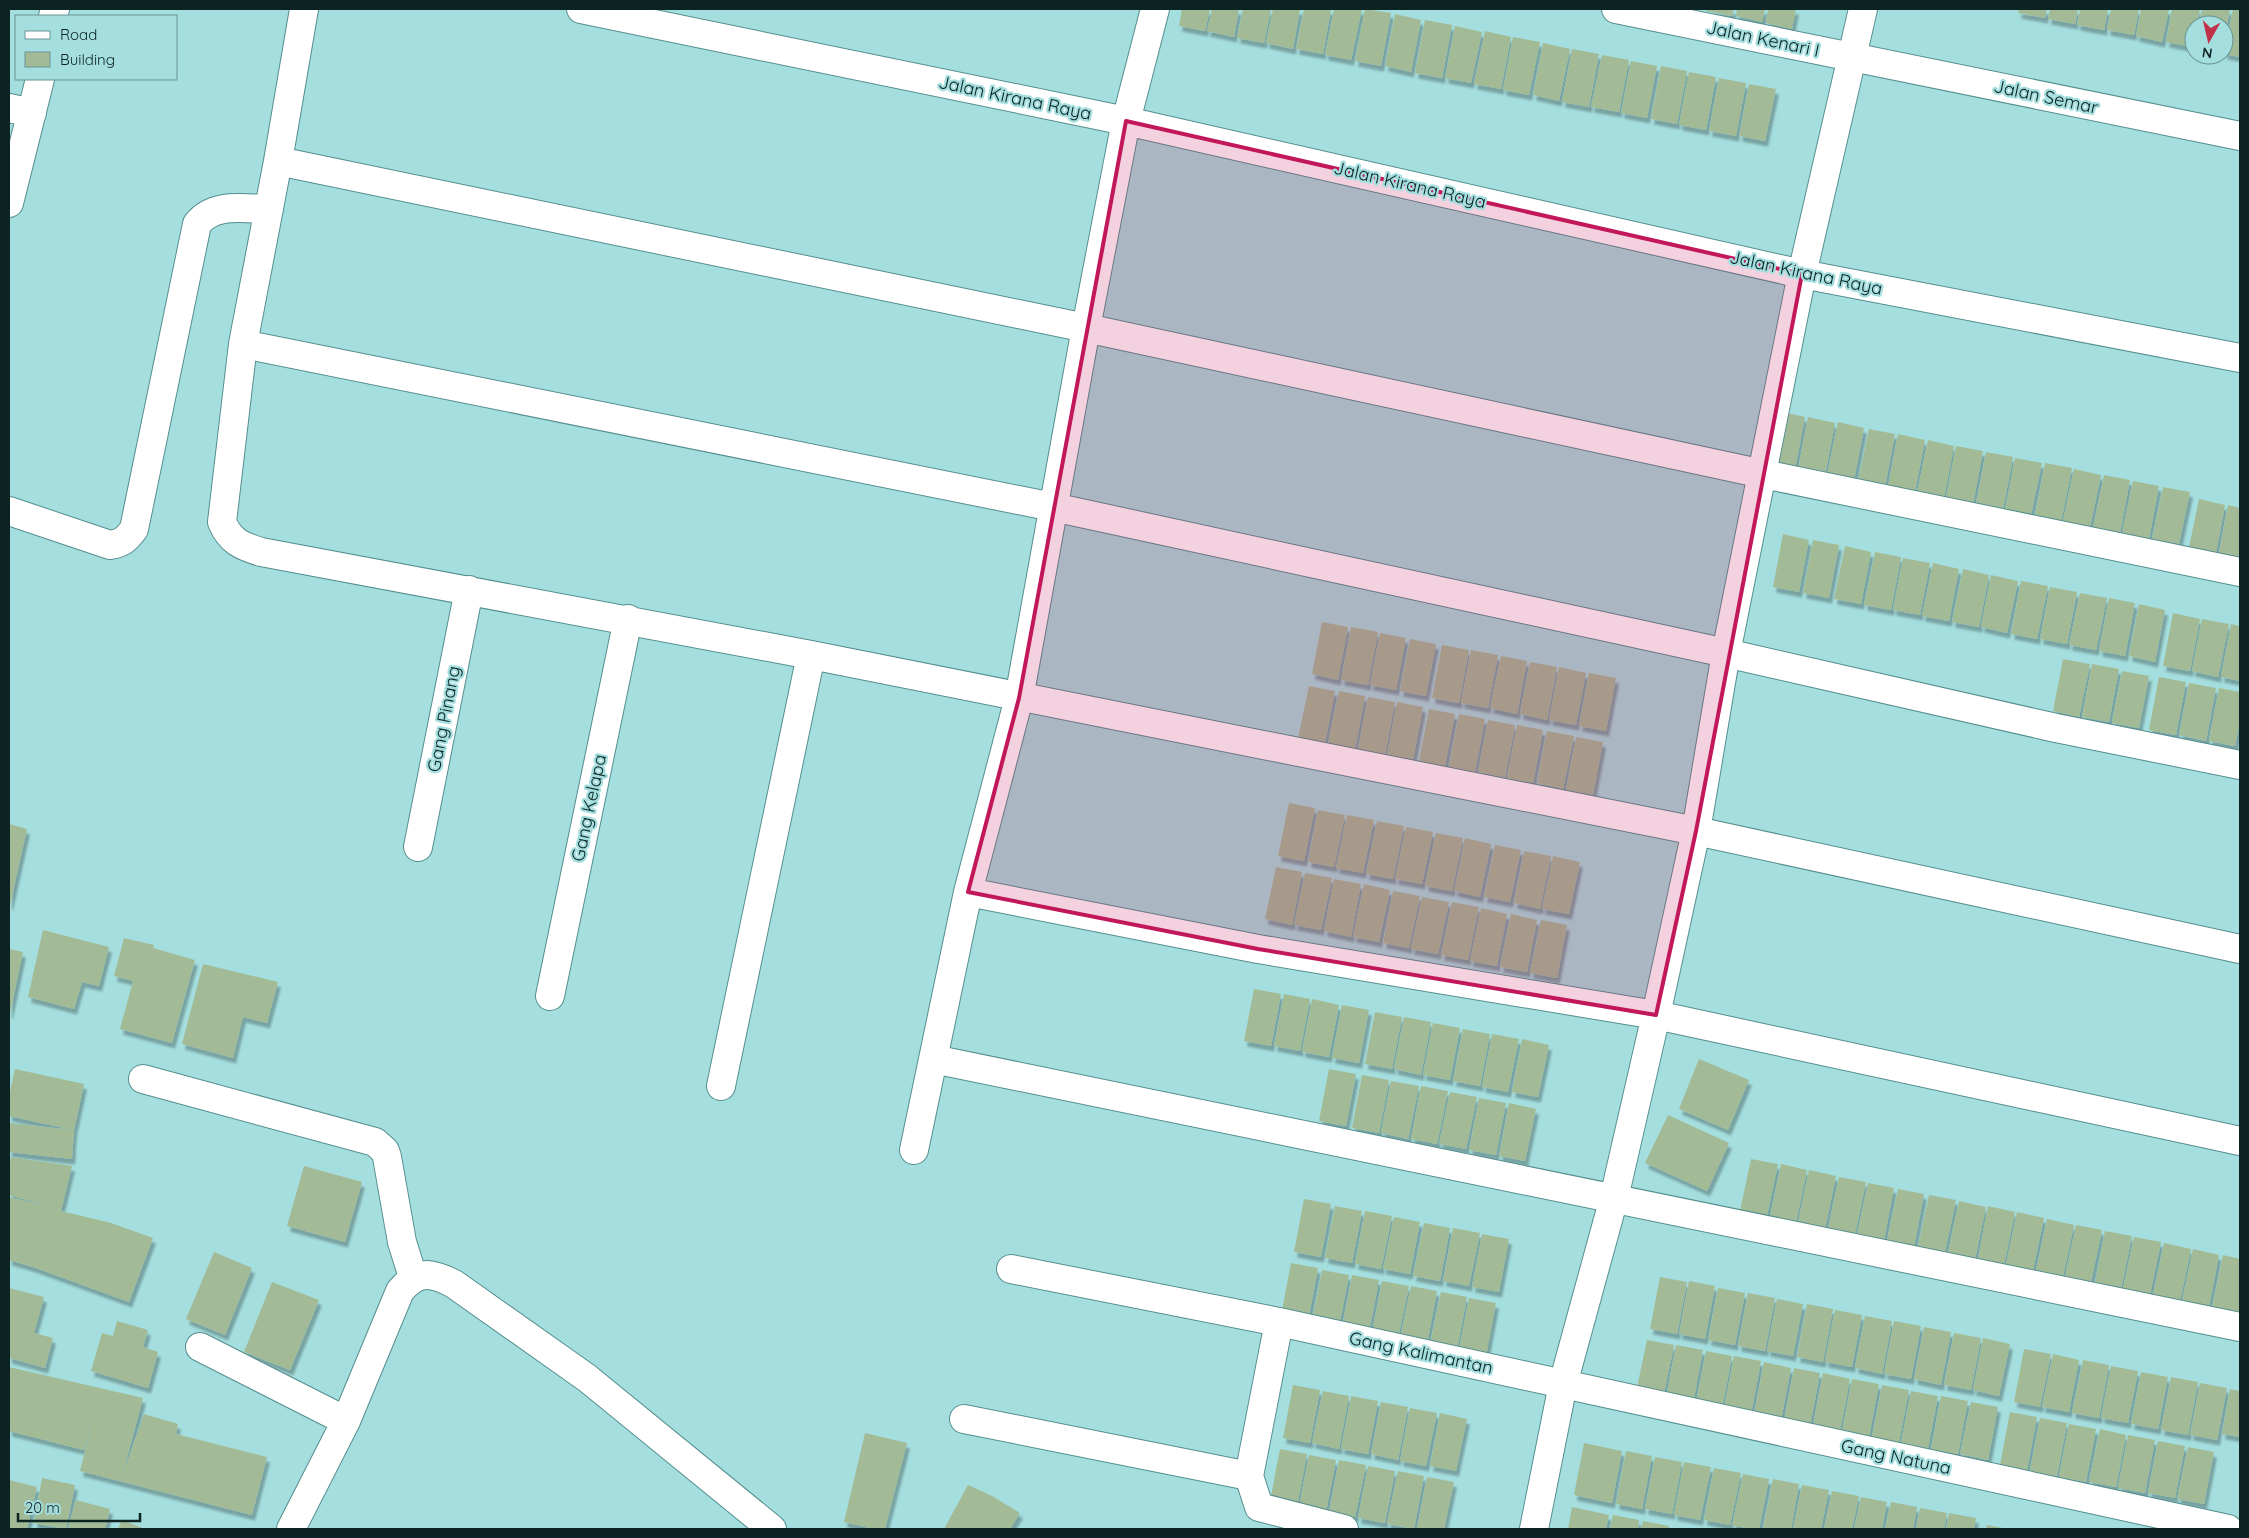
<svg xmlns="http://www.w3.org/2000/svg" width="2249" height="1538" viewBox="0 0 2249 1538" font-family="Quicksand,sans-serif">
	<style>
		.building { fill: #a2bb96; filter: url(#shadow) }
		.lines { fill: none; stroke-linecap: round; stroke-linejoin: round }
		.minor-casing { stroke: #568e8e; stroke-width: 30 }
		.minor { stroke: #fff; stroke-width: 28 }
		.marked { fill: #c2185b; fill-opacity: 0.2; stroke: #c2185b; stroke-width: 4; stroke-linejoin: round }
		.labels { text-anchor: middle; stroke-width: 4.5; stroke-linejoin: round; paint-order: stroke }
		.street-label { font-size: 18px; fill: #0c2323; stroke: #a5dede }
	</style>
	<defs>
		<filter id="shadow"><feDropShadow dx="3" dy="5.5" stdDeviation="1" flood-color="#0004"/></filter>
	</defs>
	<rect width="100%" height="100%" fill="#a5dede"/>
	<!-- building -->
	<path class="building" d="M1182 9H1210L1205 31 1179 26Z
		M1212 9H1239L1234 37 1207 31Z
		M1243 9H1271L1264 43 1237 38Z
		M1273 9H1300L1293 49 1266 43Z
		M1304 9H1331L1323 54 1296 49Z
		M1334 9H1362L1351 60 1325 55Z
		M1365 9 1391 13 1381 66 1355 61Z
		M1706 9H1734L1732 16 1706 11Z
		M1737 9H1765L1762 22 1736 16Z
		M1768 9H1796L1792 29 1766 23Z
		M2019 9H2047L2045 18 2018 13Z
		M2050 9H2078L2075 24 2048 19Z
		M2080 9H2108L2104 30 2077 25Z
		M2111 9H2139L2134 35 2107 30Z
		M2141 9H2169L2162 42 2136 36Z
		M2172 9H2200L2197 25H2194L2192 47 2166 42Z
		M2202 9H2230L2225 35 2224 25H2199Z
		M2233 9H2240V57L2224 54Z
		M1395 14 1421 20 1411 72 1385 66Z
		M1425 20 1452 25 1442 78 1415 73Z
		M1455 26 1482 32 1471 83 1445 78Z
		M1485 31 1511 37 1501 89 1474 84Z
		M1513 37 1540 42 1529 95 1503 90Z
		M1543 43 1570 49 1559 101 1533 95Z
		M1572 49 1599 54 1589 107 1562 102Z
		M1602 55 1629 60 1619 112 1591 107Z
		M1631 61 1657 66 1647 118 1621 113Z
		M1661 66 1687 71 1677 124 1651 119Z
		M1689 72 1716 77 1706 130 1679 125Z
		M1719 78 1746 83 1736 136 1709 131Z
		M1749 84 1776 89 1765 141 1739 136Z
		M1779 411 1805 417 1795 469 1768 464Z
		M1808 417 1835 423 1825 475 1798 470Z
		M1838 422 1864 428 1854 480 1827 475Z
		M1869 429 1895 434 1885 487 1858 481Z
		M1898 434 1925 440 1915 492 1888 487Z
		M1928 440 1954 446 1944 498 1917 493Z
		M1956 446 1983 451 1973 504 1946 498Z
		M1986 452 2013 457 2003 509 1976 504Z
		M2015 458 2042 463 2031 515 2005 510Z
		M2045 463 2072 468 2061 521 2035 516Z
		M2074 469 2101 475 2090 527 2063 521Z
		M2104 475 2130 480 2120 533 2093 528Z
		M2133 481 2159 486 2149 539 2122 533Z
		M2163 487 2190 492 2179 544 2152 539Z
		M2199 499 2225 505 2215 558 2188 552Z
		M2228 505 2240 508V562L2218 558Z
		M1783 534 1809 540 1799 592 1773 587Z
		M1813 540 1839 545 1829 598 1803 593Z
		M1845 546 1871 552 1861 604 1834 599Z
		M1875 552 1901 557 1891 610 1864 605Z
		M1903 558 1930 563 1920 615 1893 610Z
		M1933 563 1959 569 1949 621 1922 616Z
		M1963 569 1989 575 1979 627 1952 622Z
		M1991 575 2018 581 2007 633 1981 627Z
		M2021 581 2048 586 2037 639 2011 634Z
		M2050 587 2077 592 2067 644 2040 639Z
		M2080 593 2107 598 2096 650 2069 645Z
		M2109 598 2135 603 2125 656 2099 651Z
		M2139 604 2165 610 2155 662 2129 656Z
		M2173 613 2200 619 2190 671 2163 666Z
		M2202 619 2229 624 2218 677 2192 671Z
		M1322 622 1348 627 1338 680 1312 674Z
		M2231 624 2240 626V681L2221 677Z
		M1351 627 1378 632 1368 685 1341 680Z
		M1380 633 1406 638 1396 690 1370 685Z
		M1410 639 1436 644 1426 696 1400 691Z
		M1442 645 1469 650 1459 703 1432 698Z
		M1471 650 1498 655 1488 708 1461 703Z
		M1501 656 1527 661 1517 714 1490 708Z
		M2063 659 2090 664 2079 717 2053 711Z
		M1530 662 1557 667 1547 720 1520 714Z
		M2092 664 2119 669 2109 722 2082 717Z
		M1559 667 1586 673 1576 725 1549 720Z
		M2122 671 2149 676 2139 728 2112 723Z
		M1589 673 1616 678 1606 731 1579 726Z
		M2159 677 2186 682 2176 735 2149 730Z
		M2189 683 2216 688 2206 741 2179 735Z
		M1309 686 1335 691 1325 743 1298 738Z
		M2219 688 2240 692V720L2235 746 2209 741Z
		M1339 691 1365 696 1355 749 1328 744Z
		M1368 697 1395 702 1385 755 1358 749Z
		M1397 702 1423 707 1413 760 1387 755Z
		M1429 709 1455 714 1445 766 1419 761Z
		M1459 714 1485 719 1475 772 1449 767Z
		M1488 720 1515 725 1505 778 1478 772Z
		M1517 725 1543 730 1533 783 1507 778Z
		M1547 731 1574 736 1563 789 1537 783Z
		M1576 737 1603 742 1593 795 1566 790Z
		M1289 803 1315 808 1304 861 1278 856Z
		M1318 810 1345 815 1334 867 1308 862Z
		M1347 815 1374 820 1363 873 1336 868Z
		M1377 821 1404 826 1393 879 1366 874Z
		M9 824 27 829 10 905 9 904Z
		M1406 827 1433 832 1422 884 1395 879Z
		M1436 833 1463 838 1452 891 1425 886Z
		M1465 838 1491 844 1480 897 1454 891Z
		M1495 845 1521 850 1510 902 1484 897Z
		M1524 851 1551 856 1540 909 1514 903Z
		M1553 856 1580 862 1569 914 1542 909Z
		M1276 867 1302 872 1292 925 1265 919Z
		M1305 873 1332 878 1321 930 1294 925Z
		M1334 879 1361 884 1351 937 1324 931Z
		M1364 884 1390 890 1379 942 1353 937Z
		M1393 891 1420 896 1409 948 1383 943Z
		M1422 897 1449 902 1438 954 1411 949Z
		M1452 902 1479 907 1468 960 1441 955Z
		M1481 908 1507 914 1497 966 1470 961Z
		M1511 914 1537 920 1527 972 1500 967Z
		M1541 920 1567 925 1557 978 1530 973Z
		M43 930 109 947 99 986 82 982 74 1009 28 997Z
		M124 938 154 945 153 948 195 960 172 1043 120 1029 133 981 114 976Z
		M9 949 23 952 10 1013H9Z
		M203 964 278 982 267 1023 243 1017 233 1058 182 1044Z
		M1254 989 1281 994 1271 1046 1244 1041Z
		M1284 994 1310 999 1300 1051 1274 1046Z
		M1312 999 1339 1005 1329 1057 1302 1052Z
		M1342 1005 1369 1010 1359 1063 1332 1058Z
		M1375 1012 1402 1017 1392 1069 1365 1064Z
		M1404 1017 1431 1022 1421 1075 1394 1069Z
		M1433 1023 1460 1028 1450 1080 1423 1075Z
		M1463 1029 1490 1034 1480 1086 1453 1081Z
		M1492 1034 1519 1039 1508 1092 1482 1087Z
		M1522 1039 1549 1045 1538 1097 1512 1092Z
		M1699 1059 1749 1080 1728 1130 1679 1109Z
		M15 1069 84 1084 74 1130 72 1159 9 1152V1123L73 1130 9 1116V1096Z
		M1329 1069 1356 1074 1346 1126 1319 1121Z
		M1362 1075 1389 1080 1379 1133 1352 1128Z
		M1391 1081 1419 1086 1408 1139 1381 1133Z
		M1421 1086 1448 1091 1437 1144 1411 1139Z
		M1450 1092 1477 1097 1466 1149 1439 1144Z
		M1479 1098 1506 1103 1496 1155 1469 1150Z
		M1509 1103 1536 1109 1525 1161 1499 1156Z
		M1668 1115 1729 1143 1707 1191 1645 1163Z
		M11 1157 72 1166 61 1211 111 1223 153 1238 129 1302 33 1267 9 1260V1197L59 1209 9 1195V1168Z
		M1751 1159 1778 1164 1767 1216 1740 1211Z
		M1781 1164 1807 1170 1796 1223 1770 1217Z
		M304 1166 362 1182 345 1242 287 1226Z
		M1809 1170 1836 1176 1825 1229 1798 1223Z
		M1839 1177 1866 1182 1855 1234 1828 1229Z
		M1868 1183 1894 1188 1884 1240 1857 1235Z
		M1898 1189 1924 1194 1914 1247 1887 1241Z
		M1929 1195 1956 1200 1945 1252 1918 1247Z
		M1304 1199 1331 1204 1321 1257 1294 1252Z
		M1959 1201 1986 1207 1975 1259 1948 1253Z
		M1335 1206 1362 1211 1352 1263 1325 1258Z
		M1988 1206 2015 1212 2004 1265 1978 1259Z
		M1365 1211 1392 1216 1381 1269 1355 1264Z
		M2017 1212 2044 1218 2033 1270 2006 1265Z
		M1394 1217 1420 1222 1410 1274 1383 1269Z
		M2047 1219 2074 1225 2063 1276 2036 1271Z
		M1424 1223 1450 1228 1440 1281 1413 1276Z
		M2076 1225 2102 1230 2091 1282 2065 1277Z
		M1453 1228 1480 1233 1469 1286 1443 1281Z
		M2105 1231 2132 1236 2121 1289 2095 1283Z
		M1482 1234 1509 1239 1499 1292 1472 1287Z
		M2134 1237 2161 1242 2150 1295 2123 1289Z
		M2164 1243 2191 1249 2180 1301 2153 1295Z
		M2193 1249 2219 1255 2209 1307 2182 1301Z
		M214 1252 252 1268 225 1335 186 1319Z
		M2223 1255 2240 1259 2239 1313 2212 1308Z
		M1291 1263 1318 1268 1308 1321 1281 1316Z
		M1322 1270 1349 1275 1339 1327 1312 1322Z
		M1352 1275 1379 1280 1369 1333 1342 1328Z
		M1660 1277 1687 1282 1677 1334 1650 1329Z
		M1382 1281 1409 1286 1398 1338 1372 1333Z
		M1689 1281 1715 1286 1705 1339 1679 1334Z
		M272 1282 319 1300 290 1370 244 1352Z
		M1411 1286 1437 1291 1427 1344 1400 1339Z
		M9 1288 44 1297 34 1333 53 1338 45 1368 9 1358Z
		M1718 1288 1745 1293 1735 1345 1708 1340Z
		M1441 1292 1467 1297 1457 1349 1430 1344Z
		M1748 1293 1775 1298 1765 1351 1738 1346Z
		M1469 1298 1496 1303 1486 1356 1459 1350Z
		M1777 1299 1803 1304 1793 1356 1767 1351Z
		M1807 1304 1833 1309 1823 1362 1797 1357Z
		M1835 1310 1862 1315 1852 1367 1825 1362Z
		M1865 1316 1892 1321 1882 1374 1855 1368Z
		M117 1321 148 1330 143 1347 158 1352 148 1388 91 1371 102 1333 113 1336Z
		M1894 1321 1921 1326 1911 1379 1884 1374Z
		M1924 1327 1951 1332 1941 1385 1914 1379Z
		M1954 1333 1981 1338 1971 1390 1944 1385Z
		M1983 1338 2010 1344 1999 1396 1973 1390Z
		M1647 1340 1674 1345 1663 1398 1636 1392Z
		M1676 1345 1703 1350 1693 1403 1666 1398Z
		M2024 1349 2051 1354 2040 1407 2014 1402Z
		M1706 1351 1732 1356 1722 1409 1696 1403Z
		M2053 1354 2079 1360 2069 1412 2042 1407Z
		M1734 1356 1761 1361 1751 1414 1724 1409Z
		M2083 1360 2109 1365 2099 1418 2072 1413Z
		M1764 1362 1791 1368 1781 1420 1754 1414Z
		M2111 1366 2138 1371 2128 1423 2101 1418Z
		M9 1367 143 1398 122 1477 144 1414 178 1424 176 1434 267 1457 252 1515 80 1471 95 1411 84 1450 9 1431Z
		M1794 1368 1820 1373 1810 1426 1784 1421Z
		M2141 1372 2168 1377 2158 1429 2131 1424Z
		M1823 1373 1850 1379 1840 1431 1813 1426Z
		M2171 1377 2198 1382 2188 1435 2161 1430Z
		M1852 1379 1879 1384 1869 1437 1842 1432Z
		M2200 1383 2227 1388 2217 1440 2190 1435Z
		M1293 1385 1320 1390 1310 1443 1283 1438Z
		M1882 1385 1909 1390 1899 1442 1872 1437Z
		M2230 1389 2240 1391V1437L2222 1434Z
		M1323 1391 1349 1396 1339 1449 1312 1443Z
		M1911 1391 1938 1396 1928 1448 1901 1443Z
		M1351 1396 1378 1401 1368 1454 1341 1449Z
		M1941 1396 1968 1401 1958 1454 1931 1449Z
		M1381 1402 1408 1407 1398 1460 1371 1454Z
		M1971 1402 1998 1407 1988 1460 1960 1454Z
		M1410 1408 1437 1413 1426 1466 1400 1461Z
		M2010 1412 2037 1417 2027 1470 2000 1465Z
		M1440 1413 1467 1419 1456 1471 1430 1466Z
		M2040 1418 2067 1423 2057 1476 2030 1471Z
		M2069 1424 2096 1429 2086 1482 2059 1477Z
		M2100 1429 2126 1435 2116 1487 2089 1482Z
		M865 1433 907 1443 885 1529H874L844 1522Z
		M2128 1435 2155 1440 2145 1493 2118 1488Z
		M2158 1441 2185 1446 2175 1498 2148 1493Z
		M1584 1443 1622 1451 1612 1503 1574 1495Z
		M2188 1447 2214 1452 2204 1504 2177 1499Z
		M1280 1449 1307 1454 1297 1506 1270 1501Z
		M1626 1451 1652 1456 1642 1509 1616 1504Z
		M1309 1455 1336 1460 1326 1512 1299 1507Z
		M1655 1457 1682 1462 1672 1514 1645 1509Z
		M1339 1460 1366 1465 1355 1517 1329 1512Z
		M1684 1462 1711 1467 1700 1520 1674 1515Z
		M1368 1466 1395 1471 1385 1523 1358 1518Z
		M1714 1468 1741 1473 1730 1525 1704 1520Z
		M1398 1471 1424 1476 1414 1529 1387 1524Z
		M1743 1474 1769 1479 1759 1529 1732 1526Z
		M1427 1477 1454 1482 1444 1529H1417Z
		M42 1478 75 1485 66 1529 34 1523Z
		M1773 1479 1799 1484 1791 1529H1763Z
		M9 1480 37 1487 27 1529H9Z
		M968 1485 992 1496 1020 1513 1010 1529H944Z
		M1802 1485 1829 1490 1821 1529H1793Z
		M1832 1491 1859 1496 1852 1529H1824Z
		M1861 1497 1887 1502 1882 1529H1854Z
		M76 1500 110 1509 105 1529H68Z
		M1891 1502 1917 1507 1913 1529H1885Z
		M1572 1507 1609 1515 1606 1529H1568Z
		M1920 1508 1947 1513 1944 1529H1916Z
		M1949 1513 1976 1518 1974 1529H1946Z
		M1613 1515 1639 1520 1638 1529H1610Z
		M122 1520 145 1529H118Z
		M1643 1521 1669 1526V1529H1641Z
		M1987 1525 2003 1528V1529H1986Z"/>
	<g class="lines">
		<defs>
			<path id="minor" d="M304 9 278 161 243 344 222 522C230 541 241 546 261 552L811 655 1696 831 2240 949
				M581 9 1126 121 1802 274 2240 358
				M1616 9 2240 136
				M53 16 55 9
				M9 108 32 113
				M278 161 1086 328 1763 474 2240 572
				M9 203 40 79
				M243 344 1053 507 1726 653 2056 728 2240 765
				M9 511 110 545C122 543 126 540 134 529L197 224C214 202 244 209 269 209
				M418 847 469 590
				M968 892 1258 949 1656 1015 2240 1141
				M550 996 628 619
				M933 1059 2240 1327
				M143 1079 375 1142 385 1151 387 1157 402 1242 413 1277
				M721 1086 811 655
				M914 1150 968 892 1019 698 1086 328 1126 121 1155 9
				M1011 1269 1279 1322 2228 1529
				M1279 1322 1249 1476 1259 1507 1344 1529
				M200 1347 346 1421
				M964 1419 1249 1476
				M291 1529 346 1421 400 1291C418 1270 431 1272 454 1284L587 1378 772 1529
				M1534 1529 1563 1384 1614 1198 1656 1015 1696 831 1726 653 1802 274 1863 9"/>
		</defs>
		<!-- minor casing -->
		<use href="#minor" class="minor-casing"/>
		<!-- minor -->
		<use href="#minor" class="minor"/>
	</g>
	<!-- marked area -->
	<path class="marked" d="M1126 121 1802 274 1696 831 1656 1015 1258 949 968 892 1019 698Z"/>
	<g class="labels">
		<!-- street labels -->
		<g class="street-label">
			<text transform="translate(1763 39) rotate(12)" y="6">Jalan Kenari I</text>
			<text transform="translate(2046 97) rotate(12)" y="6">Jalan Semar</text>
			<text transform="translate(1015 98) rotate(12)" y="6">Jalan Kirana Raya</text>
			<text transform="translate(1410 185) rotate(13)" y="6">Jalan Kirana Raya</text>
			<text transform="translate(1806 273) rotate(12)" y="6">Jalan Kirana Raya</text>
			<text transform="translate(444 719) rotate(-79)" y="6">Gang Pinang</text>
			<text transform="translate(589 808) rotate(-78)" y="6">Gang Kelapa</text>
			<text transform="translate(1421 1353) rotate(12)" y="6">Gang Kalimantan</text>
			<text transform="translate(1896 1457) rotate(12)" y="6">Gang Natuna</text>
		</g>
	</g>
	<!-- border -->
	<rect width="2249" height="1538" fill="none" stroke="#0c2323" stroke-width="20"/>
	<!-- legend -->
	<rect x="15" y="15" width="162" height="65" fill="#a5dede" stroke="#689393"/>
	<rect x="25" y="31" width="25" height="8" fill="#ffffff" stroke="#689393"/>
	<text x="60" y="40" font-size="15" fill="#0c2323">Road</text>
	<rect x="25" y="52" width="25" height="15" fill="#a2bb96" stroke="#689393"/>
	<text x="60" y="65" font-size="15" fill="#0c2323">Building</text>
	<!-- north arrow -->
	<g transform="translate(2209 40) rotate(188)"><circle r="24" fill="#a5dede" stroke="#689393"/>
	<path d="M0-4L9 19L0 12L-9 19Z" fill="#c1314a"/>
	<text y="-8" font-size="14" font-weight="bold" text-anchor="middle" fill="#0c2323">N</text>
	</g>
	<!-- scale -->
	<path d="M18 1513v8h122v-8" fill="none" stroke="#0c2323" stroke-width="2.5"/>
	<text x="25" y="1513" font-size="15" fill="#0c2323" stroke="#a5dede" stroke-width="4" paint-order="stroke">20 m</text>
</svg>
